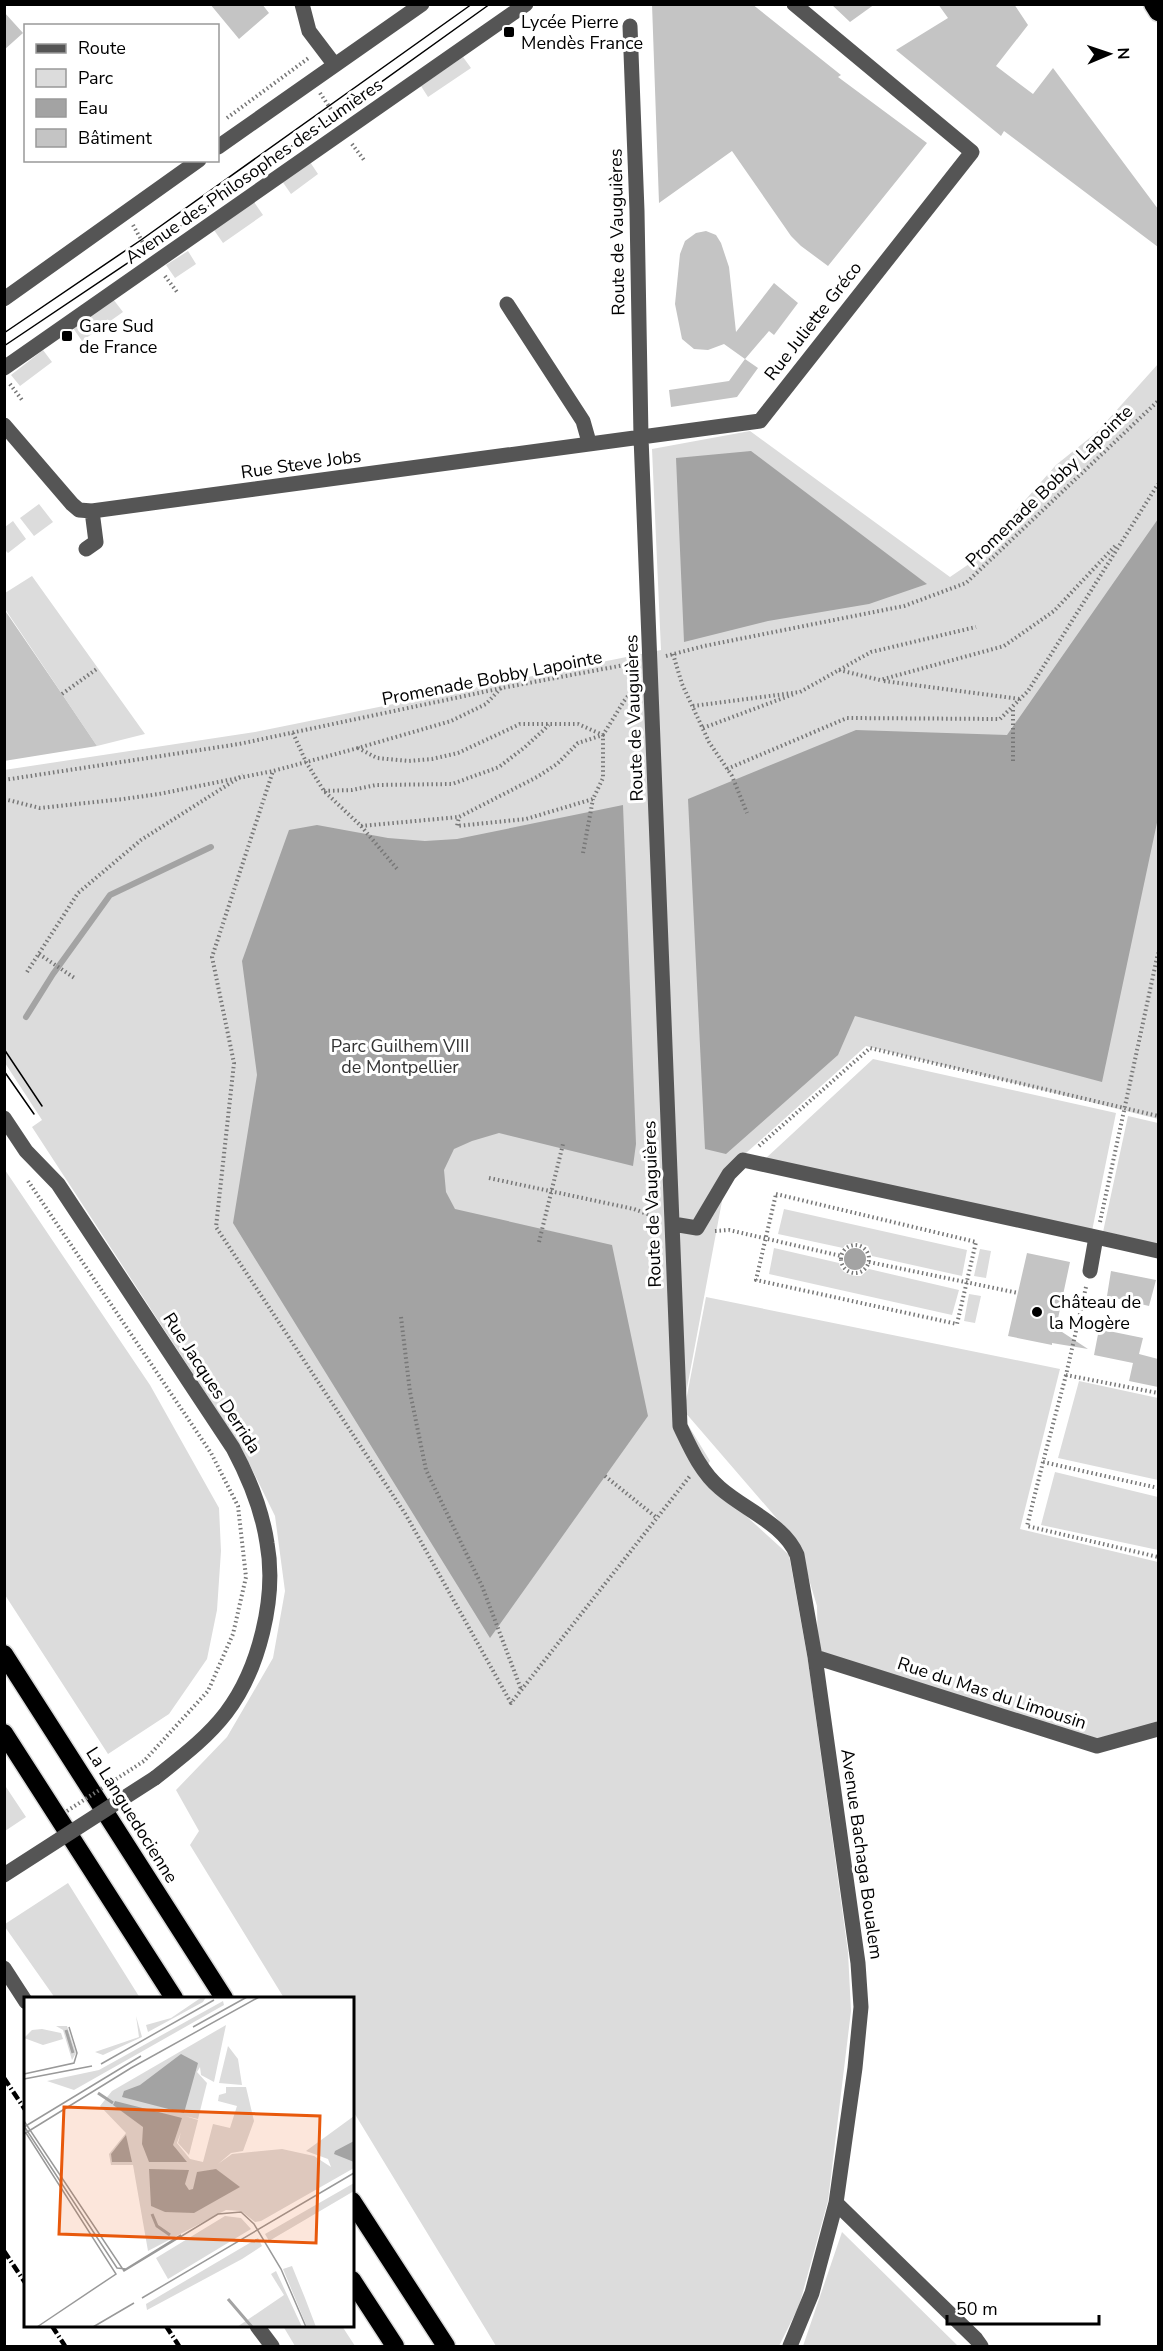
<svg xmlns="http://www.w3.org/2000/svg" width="1163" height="2351" viewBox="0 0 1163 2351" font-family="'Nunito Sans',sans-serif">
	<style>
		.green { fill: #dcdcdc }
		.water { fill: #a3a3a3 }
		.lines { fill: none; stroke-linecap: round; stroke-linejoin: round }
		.stream { stroke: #a3a3a3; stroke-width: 6 }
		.building { fill: #c4c4c4 }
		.highway-casing { stroke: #dbdbdb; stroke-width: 21 }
		.path { stroke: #777; stroke-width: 4; stroke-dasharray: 1.5 3; stroke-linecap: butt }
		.minor { stroke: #555; stroke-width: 15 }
		.highway { stroke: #000; stroke-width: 18 }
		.tram { stroke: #000; stroke-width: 1.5 }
		.rail { stroke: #000; stroke-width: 4.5; stroke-dasharray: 9 3 1.5 3; stroke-linecap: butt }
		.path-bridge { stroke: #777; stroke-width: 4; stroke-dasharray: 1.5 3; stroke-linecap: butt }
		.minor-bridge { stroke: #555; stroke-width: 15 }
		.poi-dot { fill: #000; stroke: #fff; stroke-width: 2 }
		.labels { text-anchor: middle; stroke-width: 6; stroke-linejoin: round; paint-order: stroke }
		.poi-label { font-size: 18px; fill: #000; stroke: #fff; text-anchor: start }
		.street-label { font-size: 18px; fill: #000; stroke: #fff }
		.park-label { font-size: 18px; fill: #333; stroke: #fff }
		.inset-river { fill: none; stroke: #a3a3a3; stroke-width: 3 }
		.inset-road { fill: none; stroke: #999; stroke-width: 1.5 }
		.view { fill: #e8590c; fill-opacity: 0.15; stroke: #e8590c; stroke-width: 3 }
		.inset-edge { fill: none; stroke: #000; stroke-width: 3 }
	</style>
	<rect width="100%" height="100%" fill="#fff"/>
	<!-- green -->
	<path class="green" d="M463 57 471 68 428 97 421 86Z
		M310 162 318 174 291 194 282 181Z
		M254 202 263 215 223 243 214 230Z
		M188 251 196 264 175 278 166 265Z
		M113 299 123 312 82 341 73 328Z
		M43 350 52 362 20 386 11 375Z
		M1158 364V1119L866 1046 728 1169 682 1415 710 1461 701 1475 789 1555 808 1661 848 1952 851 2011 828 2201 799 2306 779 2346H496L353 2111 352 1998H284L190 1845 199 1831 176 1790 227 1737 273 1658 285 1591 275 1516 242 1449 32 1127 42 1120 5 1063 4 770 255 732 661 650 652 449 750 431 950 577 969 564 1056 465 1097 432Z
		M39 504 53 522 34 536 20 518Z
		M13 521 26 539 8 553 5 550V527Z
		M32 576 145 734 97 746 5 609V593Z
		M873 1059 1116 1113 1092 1231 765 1159Z
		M1128 1116 1158 1123V1244L1103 1232Z
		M5 1170 150 1385 219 1508 221 1551 217 1610 207 1659 169 1714 108 1754 5 1595Z
		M784 1209 967 1250 962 1276 872 1256 868 1246 856 1242 845 1245 843 1248 778 1234Z
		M774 1248 839 1263C841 1274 851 1276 861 1276L869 1269 959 1290 952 1315 769 1274Z
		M980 1249 991 1251 986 1278 974 1276Z
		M969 1294 981 1296 975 1323 964 1321Z
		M706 1297 1060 1369 1020 1529 1158 1562V1729L1097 1746 818 1658 817 1606 798 1543 684 1411Z
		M1079 1381 1158 1398V1480L1058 1458Z
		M1055 1472 1158 1497V1550L1041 1525Z
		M4 1784 26 1817 5 1831H4Z
		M68 1883 140 1998H55L5 1927V1924Z
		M842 2232 958 2346H803Z
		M283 2326H342L355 2346H295Z"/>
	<!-- water -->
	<path class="water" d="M751 451 927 584 869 604 768 621 684 642 676 458Z
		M1158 519V818L1102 1082 855 1016 838 1055 726 1154 705 1149 688 799 856 730 1007 735Z
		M623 805 636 1144 633 1166 499 1133 472 1141 454 1149 444 1170 446 1192 455 1209 612 1245 648 1416 490 1638 233 1223 257 1075 242 961 289 830 317 825 388 838 425 841 457 839Z
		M844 1259a11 11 0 1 1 22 0a11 11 0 1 1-22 0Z"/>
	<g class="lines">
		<!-- stream -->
		<path class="stream" d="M26 1017 53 974 110 895 211 847"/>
	</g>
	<!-- building -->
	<path class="building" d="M210 4H262L269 13 239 39Z
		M652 4H752L841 75 838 77 927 143 828 266 801 246 791 236 732 151 659 203Z
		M831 4H875L850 22Z
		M938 4H1014L1028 25 996 66 1033 94 1053 68 1158 209V247L1004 131 1001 136 896 50 948 18Z
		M4 12 23 33 4 50Z
		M706 231 716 235 721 243 729 267 736 332 774 283 798 303 774 335 769 331 745 359 724 344 708 350 694 349 682 339 675 304 680 254 685 241 696 233Z
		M745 359 758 368 737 397 671 407 669 390 729 381Z
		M4 609 62 694 97 746 4 761Z
		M1027 1253 1070 1262 1056 1328 1088 1349 1052 1343V1345L1008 1336Z
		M1111 1271 1156 1280 1149 1306 1107 1296Z
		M1099 1329 1143 1338 1139 1354 1158 1359V1387L1129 1381 1133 1363 1094 1355Z"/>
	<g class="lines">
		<defs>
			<path id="highway" d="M1153 4 1158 12
				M4 1654 224 1998
				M4 1733 174 1998
				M352 2201 446 2346
				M352 2280 395 2346"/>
		</defs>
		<!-- highway casing -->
		<use href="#highway" class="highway-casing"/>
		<!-- path -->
		<path class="path" d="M320 93 336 117
			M227 118 310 57
			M352 144 364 160
			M133 225 147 250
			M165 276 177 292
			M10 384 22 400
			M673 654 682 684 709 742 732 776 747 813
			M666 656 704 646 904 606 966 583 1158 401
			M839 670 880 680 1004 646 1054 611 1116 545
			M884 681 1020 699
			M501 688 486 704 451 721 358 748 377 758 409 761 432 759 458 753 520 724H578L603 735V778L593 799 526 819 457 826 459 817 537 777 557 764 578 743 603 735 624 701 633 690
			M62 694 98 668
			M693 706 800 692 871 652 976 627
			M703 728 794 694
			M293 733 306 762 324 791 361 826 398 870
			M358 748 273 771 212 957 234 1063 216 1227 406 1515 511 1703 690 1476
			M1013 761V707
			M727 769 847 718 1000 719 1028 691 1158 484
			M4 780 239 744 502 688 635 663
			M324 791 352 790 376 785 452 784 499 767 525 747 549 725
			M4 799 40 808 123 799 159 794 273 771
			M361 826 459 817
			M583 853 593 799
			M39 954 76 979
			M27 972 78 893 141 840 243 775
			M759 1146 870 1048 1158 1116
			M489 1178 634 1209 655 1217
			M28 1181 211 1453 238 1506 246 1577 233 1634 208 1691 144 1761
			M776 1194 976 1242 957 1324 756 1280Z
			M1100 1222 1158 953
			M715 1231 729 1230 841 1256
			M539 1242 563 1144
			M841 1259a14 14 0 1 1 28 0a14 14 0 1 1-28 0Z
			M869 1262 1018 1293
			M1086 1287 1066 1375 1158 1393
			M401 1317 410 1392 426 1470 482 1586 521 1689
			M1066 1375 1043 1462 1158 1488
			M1043 1462 1027 1526 1158 1557
			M605 1476 657 1518"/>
		<!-- minor -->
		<path class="minor" d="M302 4 309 31 334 64
			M630 26 637 211 641 437 680 1426C691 1449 701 1472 720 1488 745 1510 784 1524 797 1555L815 1657 858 1963 861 2007 855 2068 836 2203 812 2293 790 2346
			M218 147 422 4
			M4 299 199 160
			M507 304 583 421 589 442
			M4 368 526 4
			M4 425 72 504 79 510 92 511 760 421 972 152 794 4
			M86 549 96 542 92 511
			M4 1118 26 1151 58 1184 233 1448C249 1478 262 1509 267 1543 277 1597 259 1670 226 1713 206 1739 180 1758 155 1778
			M673 1224 697 1228 729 1174 743 1160 1096 1237 1090 1271
			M1096 1237 1158 1251
			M815 1657 1097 1746 1158 1729
			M4 1968 26 2002
			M836 2203 976 2339 981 2346
			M257 2326 272 2346"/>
		<!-- highway -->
		<use href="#highway" class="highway"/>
		<!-- tram -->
		<path class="tram" d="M4 333 141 240 472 4
			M4 346 147 250 490 4
			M4 1049 42 1106
			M4 1071 34 1114"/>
		<!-- rail -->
		<path class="rail" d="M4 2078 26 2111
			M4 2251 26 2284
			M52 2326 65 2346
			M166 2326 179 2346"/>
		<!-- path-bridge -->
		<path class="path-bridge" d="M67 1811 144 1761"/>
		<!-- minor-bridge -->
		<path class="minor-bridge" d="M4 1875 155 1778"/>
	</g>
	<!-- markers -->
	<g class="poi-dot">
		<rect x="503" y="26" width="12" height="12" rx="3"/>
		<rect x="61" y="330" width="12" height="12" rx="3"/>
		<circle cx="1037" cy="1312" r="6"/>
	</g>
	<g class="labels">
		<!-- poi labels -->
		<g class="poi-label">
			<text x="521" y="28">Lycée Pierre<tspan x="521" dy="21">Mendès France</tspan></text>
			<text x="79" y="332">Gare Sud<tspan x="79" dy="21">de France</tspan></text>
			<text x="1049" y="1308">Château de<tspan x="1049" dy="21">la Mogère</tspan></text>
		</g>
		<!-- street labels -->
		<g class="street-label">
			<text transform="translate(254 171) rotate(-35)" y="6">Avenue des Philosophes des Lumières</text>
			<text transform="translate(617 232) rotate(-91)" y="6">Route de Vauguières</text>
			<text transform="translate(813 321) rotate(-52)" y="6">Rue Juliette Gréco</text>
			<text transform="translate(301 464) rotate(-8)" y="6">Rue Steve Jobs</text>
			<text transform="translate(1049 486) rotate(-44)" y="6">Promenade Bobby Lapointe</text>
			<text transform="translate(492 678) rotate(-11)" y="6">Promenade Bobby Lapointe</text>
			<text transform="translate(634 718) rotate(-92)" y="6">Route de Vauguières</text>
			<text transform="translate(652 1204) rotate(-92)" y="6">Route de Vauguières</text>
			<text transform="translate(212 1383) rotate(57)" y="6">Rue Jacques Derrida</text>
			<text transform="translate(992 1693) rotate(18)" y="6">Rue du Mas du Limousin</text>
			<text transform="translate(132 1815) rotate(58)" y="6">La Languedocienne</text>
			<text transform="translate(862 1854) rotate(82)" y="6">Avenue Bachaga Boualem</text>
		</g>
		<!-- park labels -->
		<g class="park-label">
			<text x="400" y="1052">Parc Guilhem VIII<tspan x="400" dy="21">de Montpellier</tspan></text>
		</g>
	</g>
	<!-- overview -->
	<g transform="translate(24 1997)">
		<rect width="330" height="330" fill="#fff"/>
		<path d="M178 0H182L179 5 124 35 122 28 147 21ZM199 4 200 8 50 93 23 84 75 73ZM112 19 118 40 79 58 71 55 115 40ZM202 28 190 85 177 78 176 70 173 75 183 86 174 122 161 119 174 123 165 158 154 146 157 135 153 146 166 162 179 165 189 127 206 131 213 109 194 104 195 98 202 96V90H222L230 124 219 154 207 156 194 167 208 157 258 152 290 159 307 170 304 162 282 154 330 119V171L237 224 231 225 217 214 202 213 124 254 109 168H87L85 157 102 136 76 109 88 94ZM32 29H43L52 56 48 63 39 33ZM18 32 37 36 39 42 19 48 0 41 8 33ZM204 49 214 62 218 88 195 86ZM330 186V194L245 244 241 237ZM201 219 217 221 227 232 144 282 132 261ZM234 241 238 249 218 262 123 313 122 307ZM268 269 281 301 292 330H283L259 272ZM252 274 278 330H213L260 298 247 277Z" fill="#dcdcdc"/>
		<path d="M157 57 174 66 160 116 98 100 100 94 116 88ZM91 104 158 121 149 148 163 165H125L118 147 119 130 89 108ZM102 138 108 165H88L87 157ZM330 144V165L310 157 311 154ZM125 172 165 173 161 187 165 193 169 192 173 175 192 172 216 190 170 216 141 215 127 209Z" fill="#a3a3a3"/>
		<path class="inset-river" d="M42 33 49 56M74 96 89 106M128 217 133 229 146 238M204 302 228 330"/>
		<path class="inset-road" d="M169 30 223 0M77 67 190 3M0 77 50 66 53 56 45 30M0 82 68 69M0 124 100 274 194 217 217 215 230 227 257 272 282 330M0 129 93 271 102 272 157 238M0 130 117 59M2 136 92 277 13 330M0 137 107 71 235 0M118 301 330 176M69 330 110 306"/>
		<path class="view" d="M40 110 296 119 292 246 35 237Z"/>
		<rect width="330" height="330" class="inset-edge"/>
	</g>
	<!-- border -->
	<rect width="1163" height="2351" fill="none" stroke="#000000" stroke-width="12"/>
	<!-- legend -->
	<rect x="24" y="24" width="195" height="138" fill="#ffffff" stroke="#999999" stroke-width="1.5"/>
	<rect x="36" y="44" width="30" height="9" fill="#555555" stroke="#999999" stroke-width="1.5"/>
	<text x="78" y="54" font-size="18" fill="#000000">Route</text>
	<rect x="36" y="69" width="30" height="18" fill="#dcdcdc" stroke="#999999" stroke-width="1.5"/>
	<text x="78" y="84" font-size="18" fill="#000000">Parc</text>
	<rect x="36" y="99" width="30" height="18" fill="#a3a3a3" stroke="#999999" stroke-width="1.5"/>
	<text x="78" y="114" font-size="18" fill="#000000">Eau</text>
	<rect x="36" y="129" width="30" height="18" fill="#c4c4c4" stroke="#999999" stroke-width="1.5"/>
	<text x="78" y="144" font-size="18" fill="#000000">Bâtiment</text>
	<!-- north arrow -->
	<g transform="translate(1109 54) rotate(88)" stroke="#ffffff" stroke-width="4.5" paint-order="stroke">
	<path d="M0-4.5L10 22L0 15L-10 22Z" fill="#000000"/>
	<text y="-9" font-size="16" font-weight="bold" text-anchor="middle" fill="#000000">N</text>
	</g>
	<!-- scale -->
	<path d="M947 2315v9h152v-9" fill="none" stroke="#000000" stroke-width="3"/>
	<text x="956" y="2315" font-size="18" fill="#000000" stroke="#ffffff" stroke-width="4.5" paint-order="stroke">50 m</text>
</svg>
